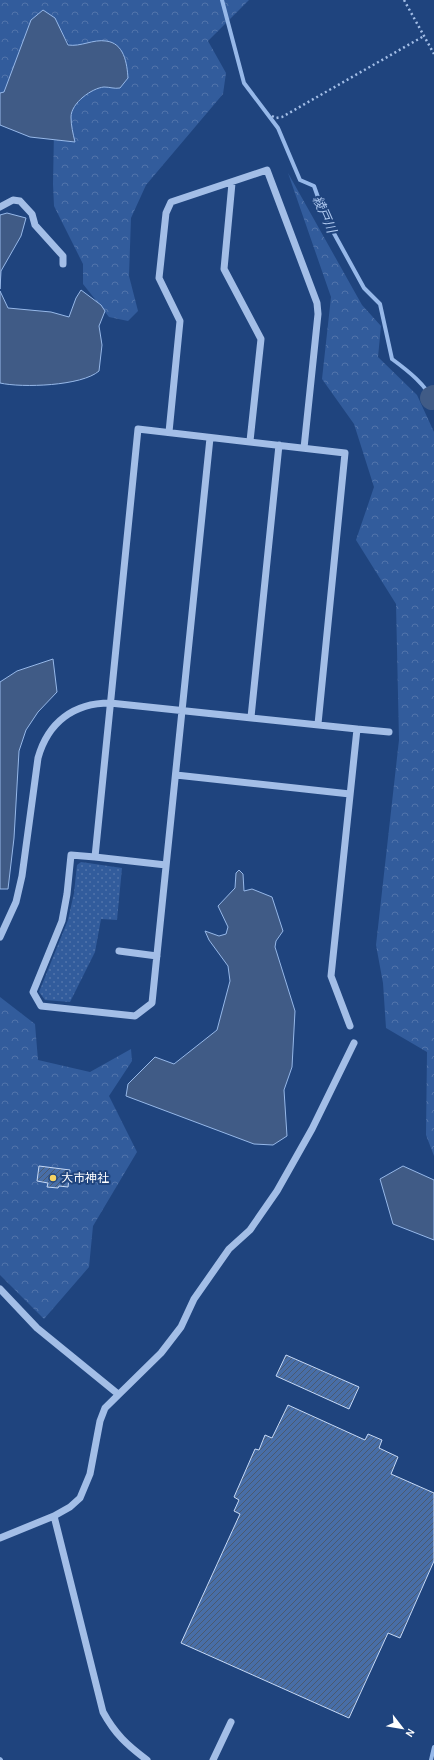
<svg xmlns="http://www.w3.org/2000/svg" width="434" height="1760" viewBox="0 0 434 1760" font-family="'Alegreya Sans','Noto Sans JP',sans-serif">
	<style>
		.forest { fill: url(#forest-crowns) }
		.park { fill: url(#park-dots) }
		.water { fill: #405b86; stroke: #96b8e9 }
		.lines { fill: none; stroke-linecap: round; stroke-linejoin: round }
		.stream { stroke: #96b8e9; stroke-width: 4 }
		.river { stroke: #405b86; stroke-width: 24 }
		.building { fill: url(#building-hatch); stroke: #c6d9f6 }
		.path { stroke: #a3bee7; stroke-width: 2.5; stroke-dasharray: 2 3; stroke-linecap: butt }
		.minor { stroke: #a3bee7; stroke-width: 7 }
		.poi-dot { fill: #f5d363; stroke: #1f447e; stroke-width: 1.5 }
		.labels { text-anchor: middle; stroke-width: 4; stroke-linejoin: round; paint-order: stroke }
		.poi-label { font-size: 12px; fill: #fff; stroke: #1f447e; text-anchor: start }
		.water-label { font-size: 13px; font-style: italic; fill: #aec8ef; stroke: #1f447e }
	</style>
	<defs>
		<pattern id="forest-crowns" width="20" height="18" patternUnits="userSpaceOnUse"><rect width="20" height="18" fill="#325c9c"/><path d="M2 6a3 3 0 1 1 6 0M12 15a3 3 0 1 1 6 0" fill="none" stroke="#5174ab"/></pattern>
		<pattern id="park-dots" width="8" height="8" patternUnits="userSpaceOnUse"><rect width="8" height="8" fill="#325c9c"/><path d="M2 2h.1M6 6h.1" fill="none" stroke="#5174ab" stroke-width="1.8" stroke-linecap="round"/></pattern>
		<pattern id="building-hatch" width="6" height="6" patternUnits="userSpaceOnUse"><rect width="6" height="6" fill="#486ea7"/><path d="M-1 1l2-2M0 6l6-6M5 7l2-2" fill="none" stroke="#4a5a70"/></pattern>
	</defs>
	<rect width="100%" height="100%" fill="#1f447e"/>
	<!-- forest -->
	<path class="forest" d="M0 0H249L208 41 226 73 223 94 146 185 131 218 129 276 138 311 128 321 109 317 83 284V264L54 206 53 184 54 131 71 47 55 22 0 99Z
		M288 173 362 305 381 326 378 357 417 395 434 432V1156L426 1135 427 1052 386 1028 383 983 376 945 399 740 396 604 356 540 374 487 354 424 322 379 331 297Z
		M0 997 35 1024 38 1060 90 1072 131 1049 132 1061 109 1096 137 1152 93 1226 89 1267 44 1319 0 1275Z"/>
	<!-- park -->
	<path class="park" d="M81 862 122 868 117 920 101 919 95 952 70 1002 45 1000 39 992 68 920 74 893 77 865Z"/>
	<!-- water -->
	<path class="water" d="M43 10 55 18 68 45C81 47 93 39 106 41 124 43 127 63 128 78L120 88C114 89 110 87 104 87 92 88 71 103 71 117 71 125 73 134 75 142L30 137 0 125V93L4 92 31 20Z
		M7 213 26 218 21 236 1 271 0 289V215Z
		M81 290 101 305 105 311 99 326 102 345 99 371C82 386 22 388 0 383V291L8 308 51 312 69 317 76 298Z
		M53 659 57 692 38 712 26 730 19 751 14 838 8 889H0V682L17 671Z
		M239 870 243 874 244 891 252 889 272 897 283 931 276 941 275 947 295 1011 292 1067 284 1090 287 1136 273 1145 254 1144 126 1096 128 1084 155 1057 174 1064 217 1030 230 981 228 966 209 940 205 931 219 936 226 934 228 927 218 906 235 888 236 873Z
		M403 1166 434 1180V1240L393 1224 380 1179Z"/>
	<g class="lines">
		<!-- stream -->
		<path class="stream" d="M222 0 244 83 278 128 300 180 314 186 325 217 364 288 380 304 392 359C407 370 428 386 434 404
			M0 1759 1 1760
			M431 1760 434 1747"/>
		<!-- river -->
		<path class="river" d="M432 398 434 397"/>
	</g>
	<!-- building -->
	<path class="building" d="M39 1166 70 1170 68 1187 59 1186 58 1188 47 1187 48 1183 37 1181Z
		M286 1355 359 1387 349 1409 276 1376Z
		M288 1405 365 1440 368 1434 382 1440 379 1448 398 1457 391 1474 434 1493V1561L400 1638 388 1633 349 1718 181 1643 240 1514 234 1511 239 1500 234 1497 255 1449 259 1450 265 1435 272 1438Z"/>
	<g class="lines">
		<!-- path -->
		<path class="path" d="M404 0 434 54
			M272 116 276 118 282 117 424 36"/>
		<!-- minor -->
		<path class="minor" d="M232 183 224 269 261 339 250 441
			M0 207 13 200 20 201 32 214 35 225 63 256V264
			M169 432 180 321 159 278 166 213 171 202 267 170 317 303 318 314 304 448
			M210 438 152 1003 135 1016 41 1006 33 992 62 921 67 894 71 855 95 857 138 429 345 453 318 724
			M251 717 279 445
			M357 729 389 732
			M176 775 350 794
			M95 857 166 865
			M0 937 16 902 22 876 38 758C48 722 74 703 110 703L357 729 331 976 350 1026
			M119 951 157 956
			M0 1289 37 1328 118 1394
			M54 1516 103 1712C115 1734 127 1745 147 1760
			M0 1538 54 1516 70 1507 80 1498 90 1474 100 1421 105 1408 161 1353 181 1327 194 1299 229 1249 250 1230 277 1191 312 1129 354 1043
			M213 1760 231 1722"/>
	</g>
	<!-- markers -->
	<circle class="poi-dot" cx="53" cy="1178" r="4"/>
	<g class="labels">
		<!-- poi labels -->
		<g class="poi-label">
			<text x="61" y="1182">大市神社</text>
		</g>
		<!-- water labels -->
		<g class="water-label">
			<text transform="translate(325 214) rotate(66)" y="5">綾戸川</text>
		</g>
	</g>
	<!-- north arrow -->
	<g transform="translate(402 1728) rotate(121)" stroke="#1f447e" stroke-width="3" paint-order="stroke">
	<path d="M0-3L7 15L0 10L-7 15Z" fill="#ffffff"/>
	<text y="-6" font-size="11" font-weight="bold" text-anchor="middle" fill="#ffffff">N</text>
	</g>
</svg>
